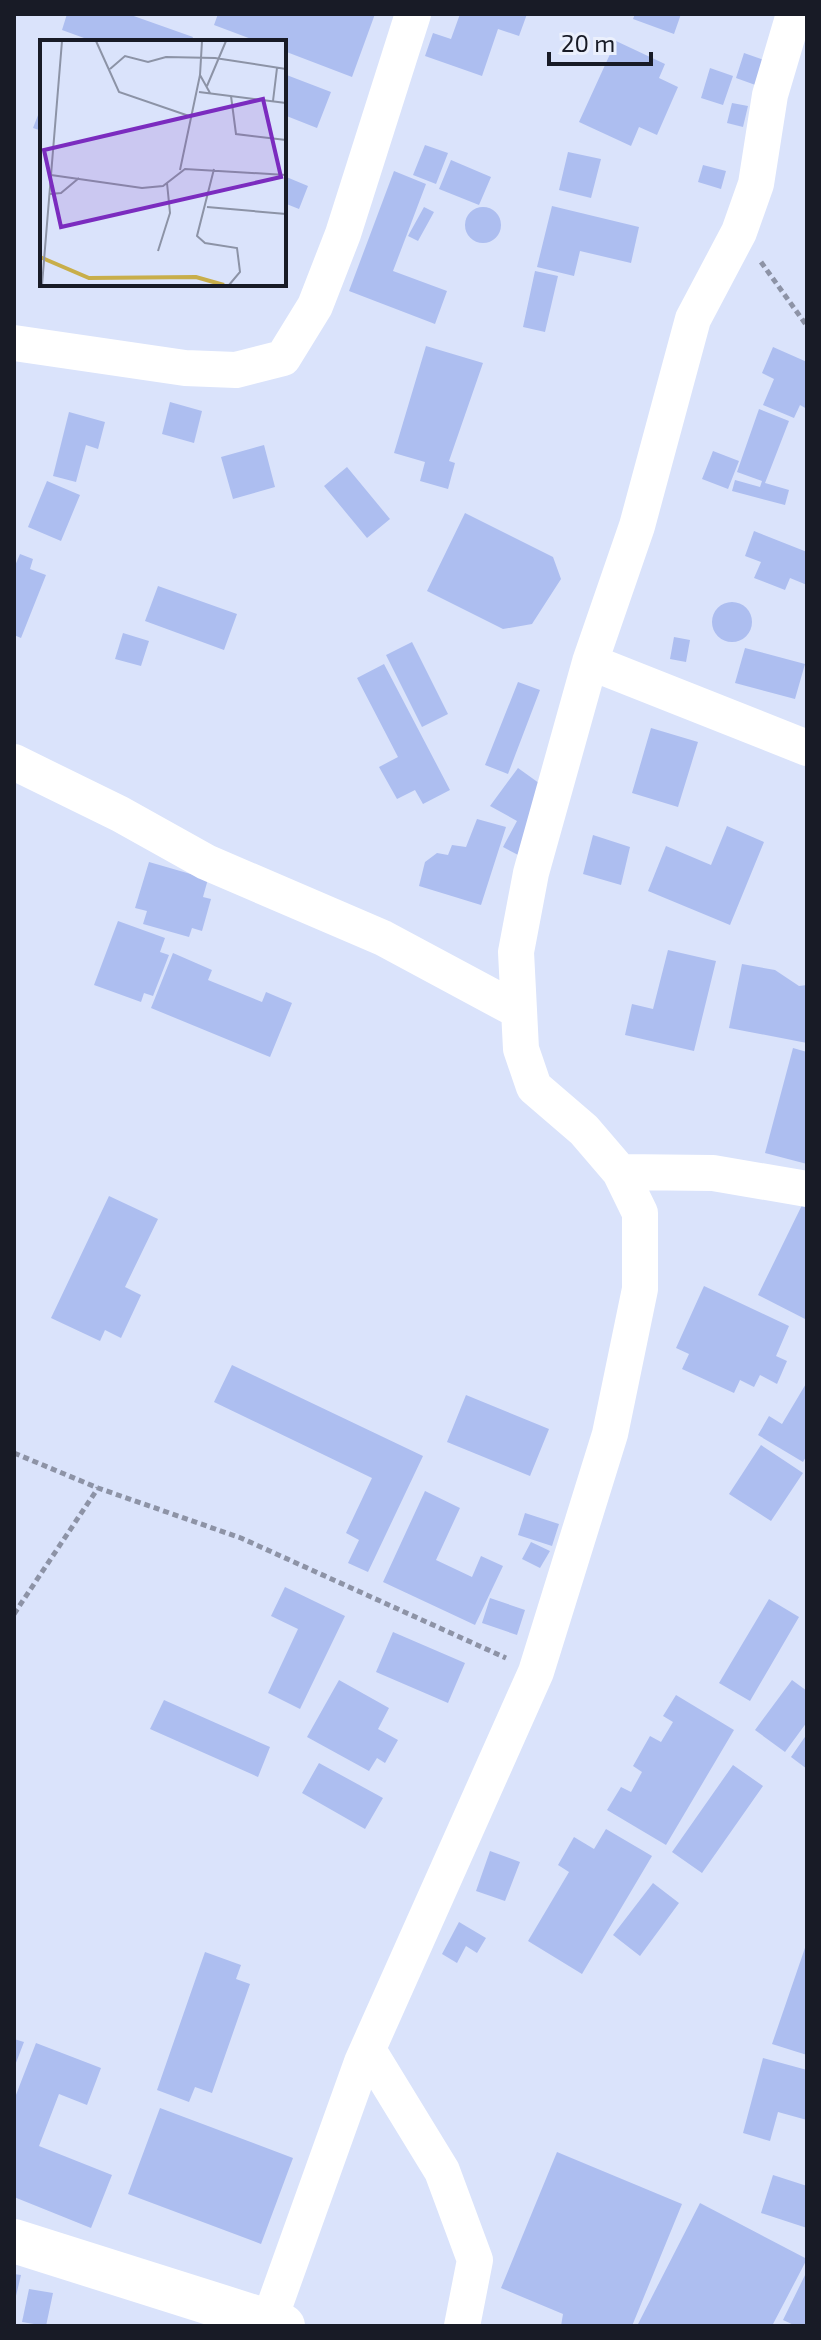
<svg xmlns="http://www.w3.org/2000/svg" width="821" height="2340" viewBox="0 0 821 2340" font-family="'Exo 2',sans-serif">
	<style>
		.building { fill: #adbef0 }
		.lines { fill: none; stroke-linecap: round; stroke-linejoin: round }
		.path { stroke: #8d93a6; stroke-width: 5; stroke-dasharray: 6 4; stroke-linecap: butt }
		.street { stroke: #fff; stroke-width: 36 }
		.secondary { stroke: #fff; stroke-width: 44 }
		.inset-river { fill: none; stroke: #c8ae4a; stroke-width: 4 }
		.inset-road { fill: none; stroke: #8c93a6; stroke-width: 2 }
		.view { fill: #7b2cbf; fill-opacity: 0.15; stroke: #7b2cbf; stroke-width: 4 }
		.inset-edge { fill: none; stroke: #181b26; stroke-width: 4 }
	</style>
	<rect width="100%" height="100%" fill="#dae3fb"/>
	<!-- building -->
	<path class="building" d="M67 14H128L193 37 191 42H95L62 30Z
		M218 14H375L352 77 284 51V42H259L214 25Z
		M460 14H527L519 36 498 29 482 76 425 56 433 33 451 39Z
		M635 14H681L674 34 633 19Z
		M616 41 665 64 659 78 678 87 657 135 639 127 631 146 579 122Z
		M744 53 770 62 761 87 736 78Z
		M710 68 733 76 723 105 701 98Z
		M284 74 331 92 317 128 284 115Z
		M732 103 748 106 743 127 727 123Z
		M42 105V131L33 128Z
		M425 145 448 153 436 184 413 175Z
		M568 152 601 159 591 198 559 190Z
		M451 160 491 177 479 205 439 189Z
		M703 165 726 171 721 189 698 182Z
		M394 171 426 184 393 271 447 291 435 324 349 291Z
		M284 176 308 186 299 209 284 203Z
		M552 206 639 227 631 263 580 251 574 276 537 267Z
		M424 207 434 212 418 241 408 236Z
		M465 225a18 18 0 1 1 36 0a18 18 0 1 1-36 0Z
		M535 271 558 276 545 332 523 327Z
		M426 346 483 363 449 461 455 463 448 489 420 481 425 462 394 453Z
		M773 347 807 362V409L800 405 794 418 763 405 774 379 762 373Z
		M170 402 202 411 194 443 162 434Z
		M759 409 789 421 765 483 789 490 785 505 732 491 735 480 760 487 762 481 737 472Z
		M69 412 105 422 98 449 86 445 76 482 53 476Z
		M264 445 275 487 233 499 221 457Z
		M713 451 739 461 728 489 702 479Z
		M347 467 390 519 367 538 324 486Z
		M47 481 80 495 61 541 28 527Z
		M465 513 553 557 561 579 532 624 503 629 427 591Z
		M754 531 807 552V585L790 578 785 590 754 578 761 562 745 556Z
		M20 554 33 559 30 569 46 575 21 638 14 635V568Z
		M158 586 237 614 224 650 145 621Z
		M712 622a20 20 0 1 1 40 0a20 20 0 1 1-40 0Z
		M123 633 149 641 141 666 115 659Z
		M674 637 690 640 686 662 670 659Z
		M412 642 448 714 422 727 386 655Z
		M745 648 805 664 795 699 735 683Z
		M384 664 450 790 423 804 415 790 397 799 379 767 398 757 357 678Z
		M518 682 540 690 508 774 485 765Z
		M651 728 698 742 678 807 632 793Z
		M518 768 550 791 522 857 503 847 517 821 490 806Z
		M477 819 506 827 481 905 419 886 425 862 437 853 448 855 452 845 466 847Z
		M727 826 764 842 730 925 648 891 666 846 711 865Z
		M593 835 630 847 621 885 583 874Z
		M149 862 208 879 203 897 211 899 202 931 192 928 189 937 143 924 147 911 135 908Z
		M118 921 165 938 160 952 169 955 153 996 144 993 141 1002 94 985Z
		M668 950 716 961 694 1051 625 1035 632 1004 653 1009Z
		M173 953 212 970 208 980 262 1002 266 992 292 1003 270 1057 151 1008Z
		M742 964 775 970 799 986 807 985V1043L729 1028Z
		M793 1048 807 1052V1164L765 1153Z
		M109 1196 158 1219 125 1287 141 1295 121 1338 105 1330 100 1341 51 1318Z
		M804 1201 807 1203V1320L758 1295Z
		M704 1286 789 1326 776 1356 787 1361 777 1384 760 1375 754 1387 740 1380 734 1393 682 1369 689 1354 676 1348Z
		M232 1365 423 1456 368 1572 348 1563 359 1540 346 1533 372 1478 214 1402Z
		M807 1382V1455L803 1462 758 1435 769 1416 782 1424Z
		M466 1395 549 1429 530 1476 447 1442Z
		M761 1445 803 1473 771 1521 729 1494Z
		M425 1491 460 1508 436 1560 472 1577 481 1556 503 1566 475 1625 383 1582Z
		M525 1513 559 1524 552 1546 518 1535Z
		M531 1542 550 1551 540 1568 522 1559Z
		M285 1587 345 1616 300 1709 268 1693 298 1629 271 1616Z
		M490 1598 525 1610 517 1635 482 1623Z
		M769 1599 799 1617 750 1701 719 1683Z
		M393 1632 465 1663 448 1703 376 1672Z
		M339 1680 389 1708 378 1729 398 1740 385 1763 377 1758 369 1771 307 1737Z
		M792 1680 807 1691V1722L785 1752 755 1730Z
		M676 1695 734 1730 666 1845 607 1810 621 1787 631 1792 642 1772 633 1766 650 1736 661 1742 673 1722 663 1716Z
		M164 1700 270 1747 258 1777 150 1729Z
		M807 1734V1769L791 1757Z
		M319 1763 383 1798 365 1829 302 1793Z
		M733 1765 763 1786 702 1873 672 1852Z
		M606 1829 652 1856 582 1974 528 1941 569 1872 558 1865 574 1837 594 1849Z
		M490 1851 520 1862 505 1901 476 1891Z
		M653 1883 679 1903 640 1956 613 1935Z
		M459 1922 486 1938 477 1953 466 1946 457 1963 442 1954Z
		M807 1942V2055L772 2044Z
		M205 1952 241 1965 236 1979 250 1984 212 2093 195 2087 189 2102 157 2090Z
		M14 2039 24 2042 14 2068Z
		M36 2043 101 2068 87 2105 59 2094 39 2146 112 2175 91 2228 14 2197V2100Z
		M763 2058 807 2070V2120L778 2112 770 2141 743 2133Z
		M160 2108 293 2158 261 2244 128 2194Z
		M557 2152 682 2204 632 2326H561L563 2314 501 2288Z
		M773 2175 807 2186V2228L761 2213Z
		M700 2203 807 2259 772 2326H637Z
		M807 2271V2326H796L783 2320Z
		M14 2274 21 2275 15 2300 14 2299Z
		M29 2289 53 2293 46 2326 22 2322Z"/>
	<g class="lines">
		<!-- path -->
		<path class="path" d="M761 262 807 326
			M14 1453 98 1488 241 1538 506 1658
			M14 1614 98 1488"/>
		<!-- street -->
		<path class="street" d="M14 343 185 368 236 370 283 358 315 306 343 234 413 14
			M590 662 807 748
			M14 762 120 814 206 862 383 938 517 1010
			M620 1172 713 1173 807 1189
			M368 2050 442 2171 475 2260 462 2326
			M269 2321 362 2062 536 1672 610 1434 640 1289V1213L620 1172 584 1130 534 1087 521 1049 516 952 531 873 590 662 637 526 693 319 739 232 756 184 770 95 794 14"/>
		<!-- secondary -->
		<path class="secondary" d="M14 2241 283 2326"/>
	</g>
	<!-- overview -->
	<g transform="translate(40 40)">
		<rect width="246" height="246" fill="#dae3fb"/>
		<path class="inset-river" d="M0 217 49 238 156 237 184 245"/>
		<path class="inset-road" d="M56 1 79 52 152 77M162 1 160 35 170 53M70 29 85 16 108 22 126 17 175 18 246 29M167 46 186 1M159 52 246 63M191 56 196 94 246 100M233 61 237 28M174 129 157 196 165 203 197 208 200 232 189 245M140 130 160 35M11 135 102 148 123 146 145 129 246 135M10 154 21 153 39 138M167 167 246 174M118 211 130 173 127 143M2 245 22 1"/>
		<path class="view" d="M223 59 241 137 21 187 4 110Z"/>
		<rect width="246" height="246" class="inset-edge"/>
	</g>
	<!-- border -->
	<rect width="821" height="2340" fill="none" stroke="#181b26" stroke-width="32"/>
	<!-- scale -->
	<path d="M549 52v12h102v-12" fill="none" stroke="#181b26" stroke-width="4"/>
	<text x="561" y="52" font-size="24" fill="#181b26" stroke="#ebf0fc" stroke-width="6" paint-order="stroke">20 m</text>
</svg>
